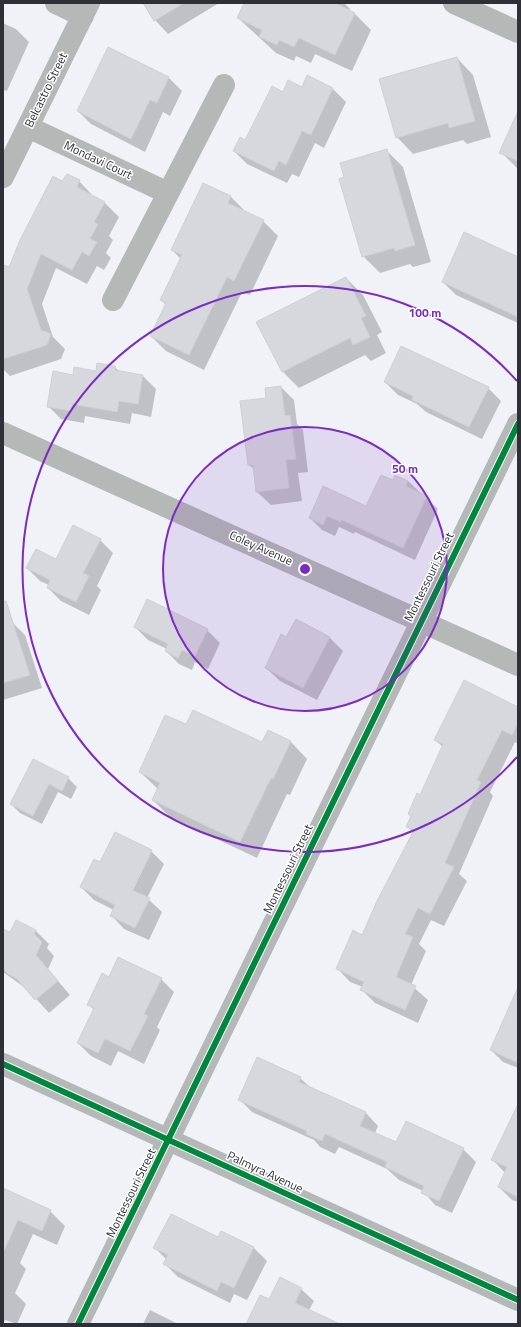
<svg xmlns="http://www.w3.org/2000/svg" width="521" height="1327" viewBox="0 0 521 1327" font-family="'Titillium Web',sans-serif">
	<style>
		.shadow { fill: #0003; fill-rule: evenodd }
		.building { fill: #d6d8de; stroke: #ced0d6 }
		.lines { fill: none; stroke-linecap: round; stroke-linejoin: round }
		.minor { stroke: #b4b8b7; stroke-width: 22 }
		.cycleway-casing { stroke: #fff; stroke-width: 8 }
		.cycleway { stroke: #00873e; stroke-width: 6 }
		.ring { fill: none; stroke: #7b2cbf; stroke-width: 2 }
		.labels { text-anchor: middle; stroke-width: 3; stroke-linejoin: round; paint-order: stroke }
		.street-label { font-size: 12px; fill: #2d3037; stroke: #fff }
		.centre { fill: #7b2cbf; stroke: #fff; stroke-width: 2 }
		.ring-label { font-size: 12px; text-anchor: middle; font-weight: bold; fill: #7b2cbf; stroke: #fff; stroke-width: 3; stroke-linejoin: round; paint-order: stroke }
	</style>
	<rect width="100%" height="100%" fill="#f0f2f8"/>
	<!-- shadow -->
	<path class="shadow" d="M145 3H219L168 34 155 20Z
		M245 3H344L350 9 349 11 355 14 371 30 352 71 315 54 311 63 296 56 294 61 276 53 238 18Z
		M3 23 16 29 29 42 7 91 3 90Z
		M108 49 169 78 182 91 170 116 163 112 145 152 91 124 78 111Z
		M457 58 473 75 491 137 467 144 463 140 413 154 397 137Z
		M302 88 333 89 346 102 324 148 315 143 299 177 292 174 287 183 247 164 234 151 246 141 283 93Z
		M518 113V169L501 152Z
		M386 150 403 167 431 262 413 267 410 264 380 273 363 256Z
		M79 181 94 197 104 202 119 217 109 236 113 240 106 253 111 258 104 270 97 266 87 284 56 268 42 304 53 337 65 349 61 359 10 376 3 369V266L9 269 63 183Z
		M204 184 231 197 246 212 263 221 278 236 250 295 242 292 204 370 166 351 151 336 166 305 161 300 181 259 172 250Z
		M518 258V323L456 295 443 282Z
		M346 278 363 295 382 332 377 335 386 353 371 361 365 355 299 388 282 371Z
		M115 367 120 372 143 376 156 389 151 417 132 413 130 424 85 416 84 423 61 419 48 406 74 376Z
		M385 382 488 388 501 401 482 439 426 412 417 404 398 395Z
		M281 387 294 400 297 424 303 430 308 472 298 473 302 501 271 505 257 492 255 470 249 465 267 398Z
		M396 476 408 481 438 509 415 560 355 532 354 534 339 527 335 536 322 530 310 518 367 508 393 482Z
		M100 540 113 553 97 586 101 590 89 615 61 601 48 588 49 585 40 581 27 568 57 561Z
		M12 622 25 635 42 688 3 700V625Z
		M135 627 207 630 220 643 208 669 195 662 192 670 179 664 166 651 167 649 148 640Z
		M287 638H330L343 651 317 700 280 681 266 668Z
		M518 708V744L515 742 490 792 493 796 459 874 467 881 444 926 431 920 419 944 426 951 411 985 428 1000 418 1023 375 1003 362 990 363 987 350 982 337 968 363 936 413 832 407 826 412 817 409 814 421 796 443 747 435 740Z
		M186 726 262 744 268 732 291 742 307 759 290 795 287 794 257 858 170 817 153 800 158 789 140 772Z
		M33 760 68 778 77 787 71 799 58 792 42 824 20 813 11 804Z
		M151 851 164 864 147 898 162 912 149 940 124 929 111 915 114 910 94 900 81 887 100 863ZM148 855H150L131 894H129Z
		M3 930 10 934 36 931 49 944 47 948 54 956 48 969 70 995 49 1013 28 990 3 972Z
		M109 978 161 979 174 992 157 1027 160 1030 144 1064 118 1051 111 1066 91 1056 78 1043 94 1010 88 1004Z
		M518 989V1068L503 1062 491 1050Z
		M300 1078 311 1088 365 1112 378 1126 375 1133 397 1143 463 1149 476 1162 452 1213 435 1205 423 1191 399 1180 387 1169 339 1147 335 1154 320 1147 314 1140 252 1112 239 1099Z
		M518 1107V1202L512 1200 499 1187 505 1173 493 1160Z
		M3 1189 50 1211 65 1226 57 1245 33 1234 20 1263 26 1269 15 1293 26 1304 17 1324 5 1320 3 1324Z
		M222 1232 254 1248 267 1261 247 1300 234 1294 230 1303 178 1277 165 1264 167 1260 155 1248 218 1239Z
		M301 1289 314 1301 309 1310 338 1324H247L270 1301Z
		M150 1310 178 1324H143Z"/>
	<!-- building -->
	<path class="building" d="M143 3H184L154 21Z
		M244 3H335L355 13 335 55 299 38 294 47 279 40 277 45 259 37 262 30 237 18Z
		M108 47 169 77 157 103 150 100 131 139 77 111Z
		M457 57 475 121 449 128 448 123 396 138 379 79Z
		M307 75 333 88 311 135 302 131 286 165 279 161 274 171 233 151 240 137 245 140 272 86 283 92 288 80 302 87Z
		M518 111V161L499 153Z
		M387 149 415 245 395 251 394 248 362 257 339 179 344 177 340 163Z
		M67 174 80 180 77 187 105 202 94 222 98 224 90 239 97 242 89 256 82 252 72 270 41 254 27 289 41 330 51 334 47 345 3 359V265L9 267 20 240 53 176 62 181Z
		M203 183 231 196 228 203 264 220 234 281 227 277 189 355 150 336 166 303 160 300 182 255 171 250Z
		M464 232 518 257V317L442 282Z
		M346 277 366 316 361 318 370 337 353 345 350 338 282 372 256 322Z
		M401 346 489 387 469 427 412 400 413 396 384 382Z
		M97 363 115 366V370L143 375 138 404 119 401 117 412 72 404 71 411 47 407 53 371 73 375 74 367 96 371Z
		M281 386 285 416 290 415 296 459 286 460 289 488 256 492 253 465H248L240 401 266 398 265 388Z
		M381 475 393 480 395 475 408 481 406 486 427 496 403 548 342 520 341 522 327 516 323 525 309 518 323 486 366 506Z
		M73 525 101 539 83 573 89 576 76 602 47 588 50 580 26 568 36 549 56 559Z
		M147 599 208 629 195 656 182 650 178 658 165 651 168 644 134 627Z
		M3 601H6L30 675 3 683Z
		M296 619 330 637 303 688 265 668 281 634 286 637Z
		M464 680 518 707V723L512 735 502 730 477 780 481 782 445 863 454 867 430 914 418 908 405 934 413 937 396 977 416 986 405 1010 360 990 364 982 336 969 353 930 362 935 377 901 414 830 406 827 411 816 408 814 417 793 420 795 443 744 434 740Z
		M193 710 262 742 268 730 291 741 273 779 271 778 240 842 152 800 160 783 139 772 165 715 186 724Z
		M33 759 69 777 62 791 49 784 33 816 10 804Z
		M115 832 152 850 132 890 150 898 135 928 110 916 115 905 80 887 94 859 100 862Z
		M16 920 36 930 34 934 42 942 36 955 58 981 35 1000 16 978 8 974 3 969V929L10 932Z
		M118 957 162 978 144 1014 148 1016 130 1051 105 1039 98 1053 77 1043 94 1008 87 1005 102 973 109 977Z
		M518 987V1063L490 1050Z
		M257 1057 301 1077 299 1082 366 1112 360 1126 396 1142 406 1121 464 1148 439 1201 421 1193 424 1186 385 1167 387 1162 325 1134 322 1141 306 1134 307 1131 238 1100Z
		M518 1104V1197L498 1187 507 1167 491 1160Z
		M3 1188 51 1210 42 1231 18 1220 3 1253Z
		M171 1214 218 1237 221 1231 254 1247 234 1288 221 1282 217 1291 163 1264 168 1255 153 1248Z
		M280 1277 302 1288 295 1303 340 1324H246L260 1295 269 1299Z"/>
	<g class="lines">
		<!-- minor -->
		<path class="minor" d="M56 3 83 16
			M454 3 518 32
			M28 127 168 193
			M3 177 89 3
			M113 300 224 85
			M3 433 518 665
			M3 1064 518 1300
			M78 1324C226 1025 370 723 518 424"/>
		<defs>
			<path id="cycleway" d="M3 1064 518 1300
				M78 1324C226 1025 370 723 518 424"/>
		</defs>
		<!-- cycleway casing -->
		<use href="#cycleway" class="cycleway-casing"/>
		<!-- cycleway -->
		<use href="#cycleway" class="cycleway"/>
	</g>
	<!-- distance rings -->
	<circle cx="305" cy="569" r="142" fill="#7b2cbf" fill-opacity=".12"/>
	<g class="ring">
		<circle cx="305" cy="569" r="142"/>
		<path d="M517 757A283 283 0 1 1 517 381"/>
	</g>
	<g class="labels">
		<!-- street labels -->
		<g class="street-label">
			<text transform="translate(46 90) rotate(-64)" y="4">Belcastro Street</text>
			<text transform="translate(98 160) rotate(25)" y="4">Mondavi Court</text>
			<text transform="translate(261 548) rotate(24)" y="4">Coley Avenue</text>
			<text transform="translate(429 577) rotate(-64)" y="4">Montessouri Street</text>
			<text transform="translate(288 869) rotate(-64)" y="4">Montessouri Street</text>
			<text transform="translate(265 1172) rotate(25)" y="4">Palmyra Avenue</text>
			<text transform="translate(131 1193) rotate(-64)" y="4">Montessouri Street</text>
		</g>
	</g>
	<circle cx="305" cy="569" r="6" class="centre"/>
	<g class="ring-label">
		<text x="425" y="317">100 m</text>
		<text x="405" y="473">50 m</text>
	</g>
	<!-- border -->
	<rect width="521" height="1327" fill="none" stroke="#2d3037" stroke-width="8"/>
</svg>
